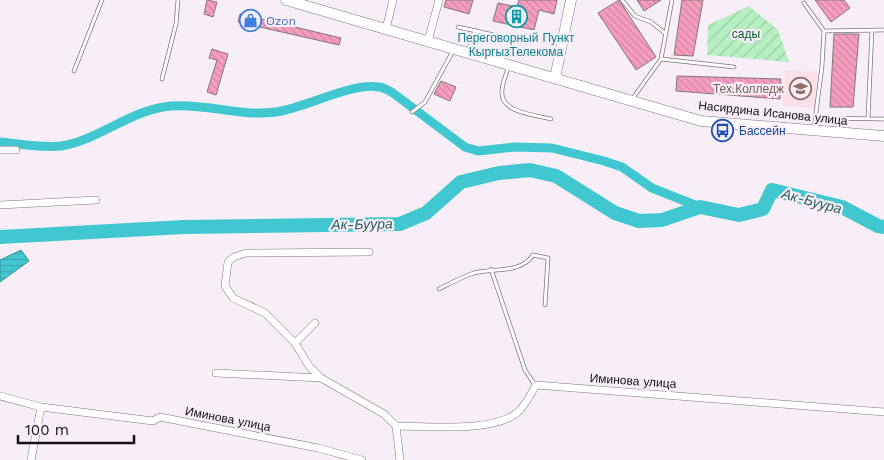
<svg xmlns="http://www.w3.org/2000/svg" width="884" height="460" viewBox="0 0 884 460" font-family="'Work Sans',sans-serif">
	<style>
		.education { fill: #fae0e8 }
		.garden { fill: url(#garden-furrows) }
		.water { fill: url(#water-rules); stroke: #349098 }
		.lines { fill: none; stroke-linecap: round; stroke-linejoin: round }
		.canal { stroke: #41c7d0; stroke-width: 9 }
		.river { stroke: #41c7d0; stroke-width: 14 }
		.building { fill: url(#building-back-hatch); stroke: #82777a }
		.lane-casing { stroke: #7d757d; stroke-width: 4.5 }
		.street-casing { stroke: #7d757d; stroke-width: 8 }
		.secondary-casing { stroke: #7d757d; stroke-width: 11 }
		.lane { stroke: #fff; stroke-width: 3 }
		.street { stroke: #fff; stroke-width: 7 }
		.secondary { stroke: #fff; stroke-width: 10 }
		.labels { text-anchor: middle; stroke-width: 4.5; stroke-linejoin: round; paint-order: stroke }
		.shop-label { font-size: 12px; fill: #366cbe; stroke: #f8eef7; text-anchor: start }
		.park-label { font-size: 12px; fill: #06622e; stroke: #f8eef7 }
		.culture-label { font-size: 12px; fill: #0d838f; stroke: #f8eef7 }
		.education-label { font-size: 12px; fill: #785e54; stroke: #f8eef7; text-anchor: end }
		.street-label { font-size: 12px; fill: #141114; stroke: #f8eef7 }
		.transit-label { font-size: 12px; fill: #164399; stroke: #f8eef7; text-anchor: start }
		.water-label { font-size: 14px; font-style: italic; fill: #275d61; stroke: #f8eef7 }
	</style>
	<defs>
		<pattern id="garden-furrows" width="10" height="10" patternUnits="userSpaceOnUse" patternTransform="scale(1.25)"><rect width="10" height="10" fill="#b6efc2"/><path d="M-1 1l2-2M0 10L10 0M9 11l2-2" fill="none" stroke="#9ccca6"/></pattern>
		<pattern id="water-rules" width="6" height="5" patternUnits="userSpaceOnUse" patternTransform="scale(1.25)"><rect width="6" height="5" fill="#41c7d0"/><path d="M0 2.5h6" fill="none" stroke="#38aab2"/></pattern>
		<pattern id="building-back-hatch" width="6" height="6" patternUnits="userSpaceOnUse" patternTransform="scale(1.25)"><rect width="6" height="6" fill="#f69dc0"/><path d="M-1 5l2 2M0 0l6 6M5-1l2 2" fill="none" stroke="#d286a4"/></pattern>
	</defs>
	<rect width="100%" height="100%" fill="#f8eef7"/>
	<!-- education -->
	<path class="education" d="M785 70 817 72 815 108 782 106Z"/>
	<!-- garden -->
	<path class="garden" d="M749 6 778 30 789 62 707 55 708 25Z"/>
	<!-- water -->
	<path class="water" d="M21 250 29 261 0 282V260Z"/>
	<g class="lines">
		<!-- canal -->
		<path class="canal" d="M0 142C19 144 42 148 61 146 99 140 132 109 171 106 206 103 241 117 276 112 305 108 352 82 379 87 384 87 389 91 393 93L465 147 478 151 515 147 552 148 604 161 622 167 652 188 700 207"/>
		<!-- river -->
		<path class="river" d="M0 237 184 227 400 224 426 213 461 182 499 173 530 170 556 176 615 213 639 221 662 220 700 207 739 215 763 209 772 190 842 207 878 226 884 227"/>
	</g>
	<!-- building -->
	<path class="building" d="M207 0 217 2 213 17 204 14Z
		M446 0H473L469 14 444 7Z
		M519 0H557L554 14 539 10 534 30 493 21 498 3 517 7Z
		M619 0 656 57 636 70 598 13Z
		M637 0H661L644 11Z
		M682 0H703L693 56 674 55Z
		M815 0H844L850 8 831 22Z
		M240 14 341 38 339 45 238 22Z
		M834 34H859L853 107H830Z
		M212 49 228 54 216 95 207 92 217 60 209 58Z
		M677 76 781 79 780 99 676 91Z
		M441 81 456 87 450 101 434 94Z"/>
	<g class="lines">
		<defs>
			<path id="lane" d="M622 0 635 16 651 22 666 34
				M804 3 824 31 822 66 814 128
				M458 27 517 40
				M824 31 884 30
				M468 52 475 30
				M661 59 734 67
				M508 68C506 75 502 84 502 91 500 113 536 115 551 119
				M74 71 102 0
				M162 79 176 24 178 0
				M633 98 661 59 672 0
				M412 112 425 102 453 51
				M815 118 884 119
				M868 118 872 30
				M491 269 525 370 535 385
				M439 289C449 284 460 278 471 274 491 267 520 275 533 255L548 258 545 305"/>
			<path id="street" d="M386 29 393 0
				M428 41 439 0
				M0 150H16
				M0 205 96 200
				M369 252 246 253 234 257 228 262 225 286 233 298 265 313 295 343 309 366 321 378 384 414 396 426 400 460
				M295 343 315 323
				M216 373 321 378
				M0 396 41 407 153 421 160 417 318 448 362 460
				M396 426C427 426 497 433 519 411 526 404 531 394 536 385L884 412
				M31 460 41 407"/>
			<path id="secondary" d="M286 0 701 121 884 136
				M555 78 571 0"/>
		</defs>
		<!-- lane casing -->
		<use href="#lane" class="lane-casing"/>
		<!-- street casing -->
		<use href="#street" class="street-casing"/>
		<!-- secondary casing -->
		<use href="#secondary" class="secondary-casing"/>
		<!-- lane -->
		<use href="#lane" class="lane"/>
		<!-- street -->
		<use href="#street" class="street"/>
		<!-- secondary -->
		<use href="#secondary" class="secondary"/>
	</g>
	<!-- icons -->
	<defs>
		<symbol id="building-ring" viewBox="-11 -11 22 22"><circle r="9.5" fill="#f8eef7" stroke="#0f9aa8" stroke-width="1.5"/><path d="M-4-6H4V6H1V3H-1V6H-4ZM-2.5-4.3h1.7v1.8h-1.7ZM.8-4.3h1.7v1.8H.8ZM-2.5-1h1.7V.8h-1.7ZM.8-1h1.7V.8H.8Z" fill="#0f9aa8"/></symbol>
		<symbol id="shop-ring" viewBox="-11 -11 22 22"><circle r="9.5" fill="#f8eef7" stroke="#3f7fe0" stroke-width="1.5"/><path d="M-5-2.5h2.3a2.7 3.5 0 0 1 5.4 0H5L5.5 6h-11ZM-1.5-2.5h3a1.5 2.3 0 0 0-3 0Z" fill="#3f7fe0"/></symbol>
		<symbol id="university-ring" viewBox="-11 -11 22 22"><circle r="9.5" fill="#f8eef7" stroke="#8d6e63" stroke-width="1.5"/><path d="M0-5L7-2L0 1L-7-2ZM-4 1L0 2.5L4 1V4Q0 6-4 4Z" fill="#8d6e63"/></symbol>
		<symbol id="bus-ring" viewBox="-11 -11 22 22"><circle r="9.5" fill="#f8eef7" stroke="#1a4fb4" stroke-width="1.5"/><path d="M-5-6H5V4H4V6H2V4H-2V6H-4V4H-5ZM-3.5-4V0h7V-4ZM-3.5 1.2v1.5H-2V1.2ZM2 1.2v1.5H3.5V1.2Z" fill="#1a4fb4"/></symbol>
	</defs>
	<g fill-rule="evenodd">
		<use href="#building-ring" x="504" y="4" width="25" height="25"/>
		<use href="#shop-ring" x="238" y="8" width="25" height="25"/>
		<use href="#university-ring" x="788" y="76" width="25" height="25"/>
		<use href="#bus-ring" x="710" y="118" width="25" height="25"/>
	</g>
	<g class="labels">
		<!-- shop labels -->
		<g class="shop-label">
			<text x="266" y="25">Ozon</text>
		</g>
		<!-- park labels -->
		<g class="park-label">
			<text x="746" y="38">сады</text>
		</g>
		<!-- culture labels -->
		<g class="culture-label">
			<text x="516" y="42">Переговорный Пункт<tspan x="516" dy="14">КыргызТелекома</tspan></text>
		</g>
		<!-- education labels -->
		<g class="education-label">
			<text x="784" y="93">Тех.Колледж</text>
		</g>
		<!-- street labels -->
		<g class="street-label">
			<text transform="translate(773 113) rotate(6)" y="4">Насирдина Исанова улица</text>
			<text transform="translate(633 381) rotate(4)" y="4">Иминова улица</text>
			<text transform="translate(228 419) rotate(11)" y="4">Иминова улица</text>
		</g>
		<!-- transit labels -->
		<g class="transit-label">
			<text x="739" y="135">Бассейн</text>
		</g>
		<!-- water labels -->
		<g class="water-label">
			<text transform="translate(812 201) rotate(15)" y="5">Ак-Буура</text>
			<text transform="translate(362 224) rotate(-1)" y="5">Ак-Буура</text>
		</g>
	</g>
	<!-- scale -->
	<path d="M18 435v8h116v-8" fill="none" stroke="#141114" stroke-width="2.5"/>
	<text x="25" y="435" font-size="15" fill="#141114" stroke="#f8eef7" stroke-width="4" paint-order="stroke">100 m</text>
</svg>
